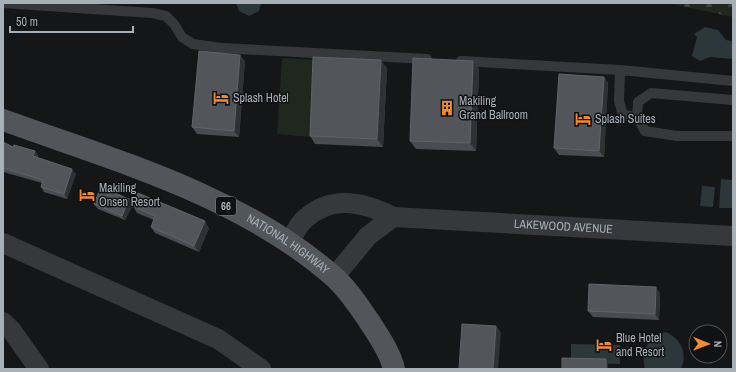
<svg xmlns="http://www.w3.org/2000/svg" width="736" height="372" viewBox="0 0 736 372" font-family="'Archivo Narrow',sans-serif">
	<style>
		.green { fill: #20271f }
		.forest { fill: url(#forest-firs) }
		.water { fill: #2b373b }
		.lines { fill: none; stroke-linecap: round; stroke-linejoin: round }
		.service { stroke: #36383c; stroke-width: 10 }
		.minor { stroke: #36383c; stroke-width: 20 }
		.primary { stroke: #52565b; stroke-width: 22 }
		.wall { fill: #484b4f }
		.shaded-wall { fill: #2f3234 }
		.building { fill: #52565a; stroke: #606469 }
		.labels { text-anchor: middle; stroke-width: 3; stroke-linejoin: round; paint-order: stroke }
		.shield { fill: #101112; stroke: #7a8086; stroke-width: 1 }
		.shield-label { font-size: 11px; font-weight: bold; fill: #a7afb7 }
		.poi-label { font-size: 12px; fill: #a7afb7; stroke: #101112; text-anchor: start }
		.street-label { font-size: 12px; fill: #a7afb7; stroke: #101112 }
	</style>
	<defs>
		<pattern id="forest-firs" width="22" height="20" patternUnits="userSpaceOnUse"><rect width="22" height="20" fill="#20271f"/><path d="M5 1l3.5 6h-7zM16 11l3.5 6h-7z" fill="#3e443d"/></pattern>
	</defs>
	<rect width="100%" height="100%" fill="#151617"/>
	<!-- green -->
	<path class="green" d="M282 58 315 60 310 137 277 134Z"/>
	<!-- forest -->
	<path class="forest" d="M668 3H733V17Z"/>
	<!-- water -->
	<path class="water" d="M236 3H261L259 11 249 16 239 11Z
		M705 27 718 30 726 40 733 41V59L710 57 700 61 692 56 697 37 694 34Z
		M721 179 733 180V208H719Z
		M702 186 715 187 713 207 700 206Z
		M666 332C681 339 688 353 681 369H645C641 354 646 345 655 334Z
		M571 344 620 345V364L571 363Z"/>
	<g class="lines">
		<!-- service -->
		<path class="service" d="M3 3 152 13 166 16 174 24 182 37 193 44 221 48 427 59
			M461 61 620 70 733 81
			M620 70 619 101 623 115 637 117
			M733 100 651 93 638 102 637 117 645 131 677 136H733"/>
		<!-- minor -->
		<g class="minor">
			<path id="s1" d="M290 242C294 235 298 224 305 219 332 194 364 202 393 217L733 236"/>
			<path d="M3 243 218 339 261 369"/>
			<path d="M334 277 368 236 393 217"/>
			<path d="M3 322 12 331 39 369"/>
		</g>
		<!-- primary -->
		<path class="primary" id="s2" d="M3 120C116 161 240 195 333 276 347 288 358 305 369 321 378 335 390 352 394 369"/>
	</g>
	<!-- wall -->
	<path class="wall" d="M245 61 239 137 197 134 192 127Z
		M473 61 479 69 476 151 416 149 410 141Z
		M387 68 383 147 315 144 310 136Z
		M604 77 608 83 604 157 559 155 554 148Z
		M3 142 13 147 35 151 38 156V158L76 174 67 199 44 192 41 187 42 183 3 172Z
		M94 204H133L125 220 98 209Z
		M133 206 209 228 199 252 155 233 151 227 154 220 137 213Z
		M660 293 659 320 593 317 588 311Z"/>
	<!-- shaded-wall -->
	<path class="shaded-wall" d="M240 55 245 61 239 137 234 131Z
		M381 60 387 68 383 147 377 139Z
		M473 61 479 69 476 151 470 143Z
		M604 77 608 83 604 157 599 151Z
		M35 151 38 156 37 161 33 156Z
		M72 169 76 174 67 199 64 194Z
		M129 199 133 204 125 220 122 216Z
		M205 221 209 228 199 252 194 246Z
		M656 287 660 293 659 320 655 314Z
		M496 326 501 332 498 369H493Z
		M606 359 608 361V369H606Z"/>
	<!-- building -->
	<path class="building" d="M199 51 240 55 234 131 192 127Z
		M313 57 381 60 377 139 310 136Z
		M413 58 473 61 470 143 410 141Z
		M559 74 604 77 599 151 554 148Z
		M3 142 13 147 14 145 35 151 33 156 72 169 64 194 41 187 43 180 3 168Z
		M101 187 129 199 122 216 94 204Z
		M138 193 205 221 194 246 151 227 155 216 133 206Z
		M589 284 656 287 655 314 588 311Z
		M462 324 496 326 493 369H459Z
		M562 358 606 359V369H562Z"/>
	<!-- icons -->
	<defs>
		<symbol id="hotel-bare" viewBox="-9 -9 18 18"><path d="M-6-4.5h1.5V1H6V5H4.5V3h-9V5H-6ZM-4 0a1.8 1.8 0 1 1 3.6 0ZM.5 0V-2.5h3Q6-2.5 6 0Z" fill="#f48a30" stroke="#101112" stroke-width="2.5" paint-order="stroke"/></symbol>
		<symbol id="building-bare" viewBox="-9 -9 18 18"><path d="M-4-6H4V6H1V3H-1V6H-4ZM-2.5-4.3h1.7v1.8h-1.7ZM.8-4.3h1.7v1.8H.8ZM-2.5-1h1.7V.8h-1.7ZM.8-1h1.7V.8H.8Z" fill="#f48a30" stroke="#101112" stroke-width="2.5" paint-order="stroke"/></symbol>
	</defs>
	<g fill-rule="evenodd">
		<use href="#hotel-bare" x="210" y="87" width="22" height="22"/>
		<use href="#building-bare" x="436" y="97" width="22" height="22"/>
		<use href="#hotel-bare" x="572" y="108" width="22" height="22"/>
		<use href="#hotel-bare" x="76" y="184" width="22" height="22"/>
		<use href="#hotel-bare" x="593" y="334" width="22" height="22"/>
	</g>
	<g class="labels">
		<!-- shield labels -->
		<rect class="shield" x="216" y="197" width="20" height="18" rx="3"/>
		<g class="shield-label">
			<text x="226" y="210">66</text>
		</g>
		<!-- poi labels -->
		<g class="poi-label">
			<text x="233" y="102">Splash Hotel</text>
			<text x="459" y="105">Makiling<tspan x="459" dy="14">Grand Ballroom</tspan></text>
			<text x="595" y="123">Splash Suites</text>
			<text x="99" y="192">Makiling<tspan x="99" dy="14">Onsen Resort</tspan></text>
			<text x="616" y="342">Blue Hotel<tspan x="616" dy="14">and Resort</tspan></text>
		</g>
		<!-- street labels -->
		<g class="street-label">
			<text dy="4" stroke="none"><textPath href="#s1" startOffset="293">LAKEWOOD AVENUE</textPath></text>
			<text dy="4" stroke="none"><textPath href="#s2" startOffset="312">NATIONAL HIGHWAY</textPath></text>
		</g>
	</g>
	<!-- border -->
	<rect width="736" height="372" fill="none" stroke="#a7afb7" stroke-width="8"/>
	<!-- north arrow -->
	<g transform="translate(708 344) rotate(91)"><circle r="19" fill="#101112" stroke="#4c5054"/>
	<path d="M0-3L7 15L0 10L-7 15Z" fill="#f48a30"/>
	<text y="-6" font-size="11" font-weight="bold" text-anchor="middle" fill="#a7afb7">N</text>
	</g>
	<!-- scale -->
	<path d="M10 26v6h123v-6" fill="none" stroke="#a7afb7" stroke-width="2"/>
	<text x="16" y="26" font-size="12" fill="#a7afb7" stroke="#101112" stroke-width="3" paint-order="stroke">50 m</text>
</svg>
